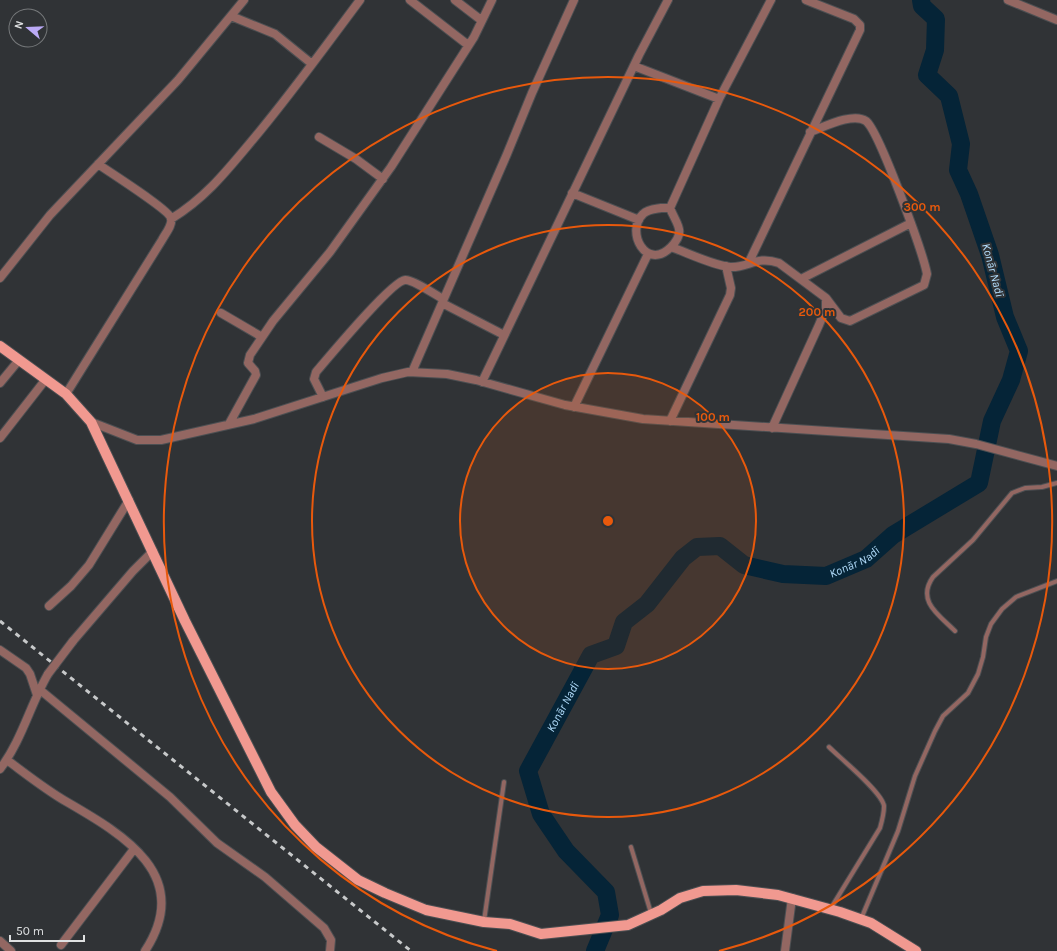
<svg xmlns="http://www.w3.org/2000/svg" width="1057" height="951" viewBox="0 0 1057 951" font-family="Karla,sans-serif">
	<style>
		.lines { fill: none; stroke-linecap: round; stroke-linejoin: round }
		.river { stroke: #052437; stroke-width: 18 }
		.service-casing { stroke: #4c4f52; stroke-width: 6 }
		.minor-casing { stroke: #4c4f52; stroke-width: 10 }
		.primary-casing { stroke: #4c4f52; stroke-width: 12 }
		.service { stroke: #936762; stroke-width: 4 }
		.minor { stroke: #936762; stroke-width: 8 }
		.primary { stroke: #f19990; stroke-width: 10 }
		.rail { stroke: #c7c9ca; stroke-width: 3; stroke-dasharray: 5 5; stroke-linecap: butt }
		.minor-bridge-casing { stroke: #4c4f52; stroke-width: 10; stroke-linecap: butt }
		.minor-bridge { stroke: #936762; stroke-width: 8 }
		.ring { fill: none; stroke: #e8590c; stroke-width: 2 }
		.labels { text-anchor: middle; stroke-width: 4; stroke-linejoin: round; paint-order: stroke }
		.water-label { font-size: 12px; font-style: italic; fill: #b1dcfb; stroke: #303336 }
		.centre { fill: #e8590c; stroke: #303336; stroke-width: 2 }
		.ring-label { font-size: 12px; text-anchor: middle; font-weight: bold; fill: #e8590c; stroke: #303336; stroke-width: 4; stroke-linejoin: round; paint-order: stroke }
	</style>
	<rect width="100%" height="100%" fill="#303336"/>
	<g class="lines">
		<!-- river -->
		<path class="river" id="s1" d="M595 951 610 915 606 892 566 851 541 814 528 771 591 655 616 646 624 622 647 604 683 558 697 547 720 546 744 565 783 574 826 576 866 559 893 535 979 483 992 421 1011 380 1019 351 1005 317 990 255 969 194 958 170 961 144 949 96 927 75 935 50 936 19 922 6 921 0"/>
		<defs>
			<path id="service" d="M955 631C939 615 916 601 933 577L973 540 1012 493 1025 488 1042 487 1057 483
				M829 747C840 758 882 792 884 806 884 814 882 821 880 828L831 908
				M631 847 651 913
				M861 919 898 831 915 776 935 731 943 716 968 693 978 674 983 657 986 637 991 624 1002 609 1016 597 1057 581
				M484 921 504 782"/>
			<path id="minor" d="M410 0 468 45
				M455 0 481 20
				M1008 0 1057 20
				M231 16 275 34 312 64
				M634 66 719 99
				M810 132C824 127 853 112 866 121 879 131 923 253 927 274L924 285 850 321 841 318 826 298
				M319 137 356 159 383 179
				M572 193 639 220
				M661 208H670C676 224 687 231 671 247 646 272 625 231 643 214 648 209 655 209 661 208Z
				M670 208 719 99 771 0
				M171 219C205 198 225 173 250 143 289 97 324 48 360 0
				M671 247C688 253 712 265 730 267 749 268 756 255 779 263L826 298V308L819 325 772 428
				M749 262 860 30V25L854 19 806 0
				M0 278 50 215 178 80 244 0
				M801 279 911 223
				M442 303 504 335
				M221 313 262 337
				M412 372 507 154 532 93 574 0
				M482 382 639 55 668 0
				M0 383 19 360
				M66 394 162 240C165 234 173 225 171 218 168 209 109 172 98 164
				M323 397 314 379 316 372C328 358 392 281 405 280 412 279 436 295 443 299
				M574 407 648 254
				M670 421 730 295 731 288 726 266
				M91 422 137 440H161L254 419 382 378 408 372 447 374 476 380 565 405 643 419 949 439 976 444 1057 466
				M229 424 256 375 255 371 248 363 250 355 273 321 330 252 391 167 474 37 492 0
				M0 438 46 379
				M49 606 71 586 89 565 129 500
				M73 641 133 571 153 551
				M0 650 26 668 30 674 37 695
				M39 689 170 797 217 843 265 877 324 928 331 940 330 951
				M7 760C26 774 46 790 67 802 124 835 194 876 145 951
				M0 769C22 740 30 705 48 674
				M0 941 11 951
				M61 945 134 849
				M785 951 792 898"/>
			<path id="primary" d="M0 346 66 394 91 422 185 621 271 792 295 825 316 847 358 880 385 893 426 910 484 922 510 924 541 934 628 925 661 910 680 898 703 891 736 890 778 895 840 912 871 923 916 951"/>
		</defs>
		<!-- service casing -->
		<use href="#service" class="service-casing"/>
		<!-- minor casing -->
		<use href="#minor" class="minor-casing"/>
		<!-- primary casing -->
		<use href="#primary" class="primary-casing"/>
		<!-- service -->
		<use href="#service" class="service"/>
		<!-- minor -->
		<use href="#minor" class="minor"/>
		<!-- primary -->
		<use href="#primary" class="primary"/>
		<!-- rail -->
		<path class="rail" d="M0 621 411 951"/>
		<defs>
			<path id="minor-bridge" d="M48 674 73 641"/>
		</defs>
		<!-- minor-bridge casing -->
		<use href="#minor-bridge" class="minor-bridge-casing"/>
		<!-- minor-bridge -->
		<use href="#minor-bridge" class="minor-bridge"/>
	</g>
	<!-- distance rings -->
	<circle cx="608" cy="521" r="148" fill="#e8590c" fill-opacity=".12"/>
	<g class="ring">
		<circle cx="608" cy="521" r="148"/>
		<circle cx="608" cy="521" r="296"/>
		<path d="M497 951A444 444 0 1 1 719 951"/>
	</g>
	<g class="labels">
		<!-- water labels -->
		<g class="water-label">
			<text transform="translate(993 270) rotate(75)" y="4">Konār Nadī</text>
			<text dy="4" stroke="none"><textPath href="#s1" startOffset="667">Konār Nadī</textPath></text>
			<text dy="4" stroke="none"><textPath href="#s1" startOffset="282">Konār Nadī</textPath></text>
		</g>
	</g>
	<circle cx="608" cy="521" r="6" class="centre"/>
	<g class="ring-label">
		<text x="922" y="211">300 m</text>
		<text x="817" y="316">200 m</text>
		<text x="713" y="421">100 m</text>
	</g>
	<!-- north arrow -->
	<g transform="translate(28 28) rotate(289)"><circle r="19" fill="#303336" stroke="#76797b"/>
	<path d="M0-3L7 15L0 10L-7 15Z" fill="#bbaaf6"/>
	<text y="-6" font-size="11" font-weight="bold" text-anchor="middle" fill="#dfe1e2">N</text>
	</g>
	<!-- scale -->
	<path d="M10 935v6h74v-6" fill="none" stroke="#dfe1e2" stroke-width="2"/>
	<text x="16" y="935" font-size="12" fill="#dfe1e2" stroke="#303336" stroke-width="3" paint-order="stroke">50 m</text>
</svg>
